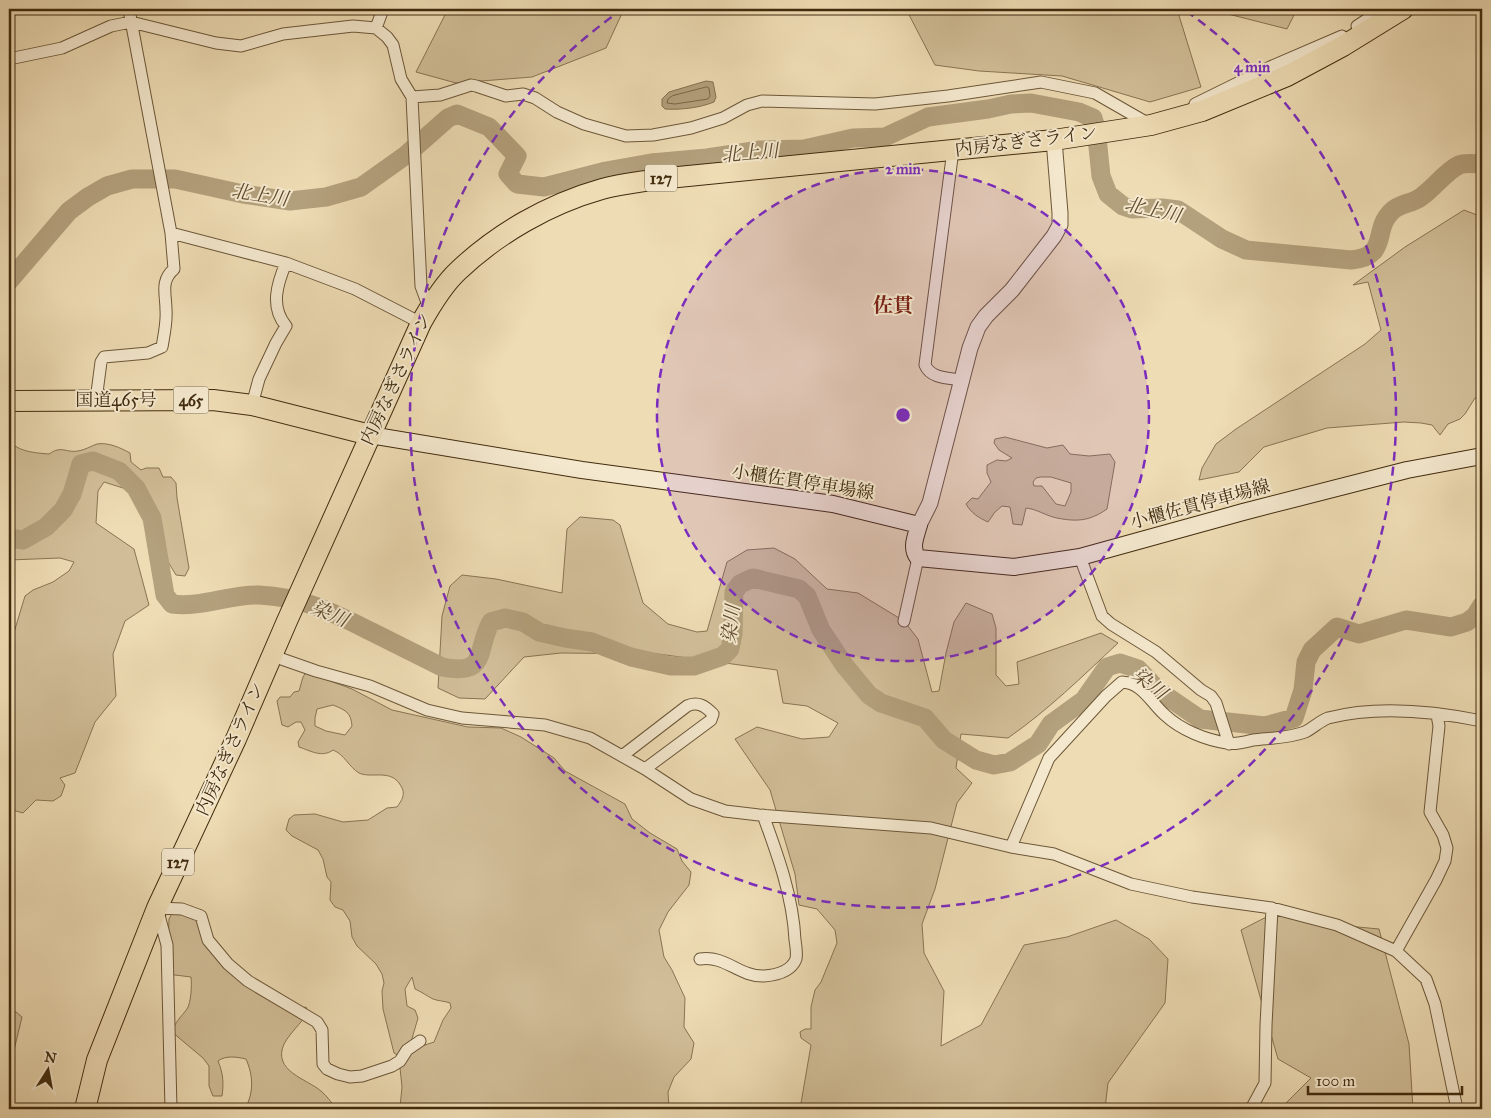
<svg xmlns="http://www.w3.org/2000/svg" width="1491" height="1118" viewBox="0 0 1491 1118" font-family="'IM FELL Great Primer','Noto Serif JP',serif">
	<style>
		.green { fill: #d1be98; stroke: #897453; fill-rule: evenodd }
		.water { fill: #b3a07c; stroke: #857150 }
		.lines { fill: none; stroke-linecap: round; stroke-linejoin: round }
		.shore { stroke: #7a6645; stroke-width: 1 }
		.river { stroke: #b3a07c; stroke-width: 19 }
		.minor-casing { stroke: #6c5738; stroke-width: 13 }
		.tertiary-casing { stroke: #6c5738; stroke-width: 17 }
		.secondary-casing { stroke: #412b0e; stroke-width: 18 }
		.trunk-casing { stroke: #412b0e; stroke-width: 22 }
		.minor { stroke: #f4e8ce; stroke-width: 11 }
		.tertiary { stroke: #f4e8ce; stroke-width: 15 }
		.secondary { stroke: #f4e8ce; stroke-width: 16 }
		.trunk { stroke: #eedcb4; stroke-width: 20 }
		.ring { fill: none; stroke: #7b2cbf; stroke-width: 2.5; stroke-dasharray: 9 6 }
		.labels { text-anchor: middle; stroke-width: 4; stroke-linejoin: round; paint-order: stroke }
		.shield { fill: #f4e8ce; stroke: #776448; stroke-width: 1 }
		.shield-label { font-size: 16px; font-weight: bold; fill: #412b0e }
		.street-label { font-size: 18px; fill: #412b0e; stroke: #f4e8ce }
		.water-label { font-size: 19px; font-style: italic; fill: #5e482a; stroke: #f4e8ce }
		.quarter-label { font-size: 20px; font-weight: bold; fill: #7a1f14; stroke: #f4e8ce }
		.centre { fill: #7b2cbf; stroke: #f4e8ce; stroke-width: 2.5 }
		.ring-label { font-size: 15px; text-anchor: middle; font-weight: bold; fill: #7b2cbf; stroke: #f4e8ce; stroke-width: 4; stroke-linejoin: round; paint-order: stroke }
	</style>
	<rect width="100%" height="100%" fill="#eedcb4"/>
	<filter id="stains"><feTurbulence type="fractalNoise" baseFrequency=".004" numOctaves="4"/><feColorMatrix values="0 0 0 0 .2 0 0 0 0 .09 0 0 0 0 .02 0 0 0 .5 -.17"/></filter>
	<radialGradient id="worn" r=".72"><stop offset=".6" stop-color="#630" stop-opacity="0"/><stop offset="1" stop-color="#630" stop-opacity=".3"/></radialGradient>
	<!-- green -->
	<path class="green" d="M448 9H624L606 48 532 77 456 83 416 72Z
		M906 9H1177L1201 87 1150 102 1062 76 979 71 935 65Z
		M1211 9H1297L1287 29 1232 15Z
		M1464 210 1482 217V400L1481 398H1475L1465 414 1460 419 1448 424 1440 435 1432 425 1421 423 1404 422 1327 428 1264 447 1239 472 1199 480 1202 468 1216 444 1236 429 1365 344 1381 330 1368 282 1353 285 1405 247Z
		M1005 437 1047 448 1063 445 1070 454 1089 456 1110 454 1115 462 1107 509C1090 521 1077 522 1057 518 1046 516 1037 509 1026 508L1022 525 1013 524 1010 507 1002 506 995 512 988 522C979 518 971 513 966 504L972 498 978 499 991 482 987 473V465L997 460 1006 461 1012 458 999 450 994 443 995 439ZM1041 477H1051L1071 483V492L1065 506 1056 504 1042 486H1034L1033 482 1036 478Z
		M9 438C14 452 37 453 49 454 62 445 65 453 78 451 85 450 91 446 97 444 108 442 121 448 130 453L131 462 141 470 146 468H159L163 477H171L176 483 177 498 189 568 185 576 176 575 165 557 136 498 123 488 104 482 98 491 96 523 134 549 149 605 125 621 113 654 116 696 95 722 75 773 60 778 65 785 61 796 53 801 36 800 23 813 9 809V649L25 596 33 590 53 582 69 571 74 562 60 558 9 560Z
		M580 517 613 520 620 525 643 603 668 624 697 632 707 631 727 562 747 550 774 548 795 559 827 589 858 593 904 621 918 639 932 692 939 691 946 653 954 622 966 603 992 614 996 628V675L1006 686 1019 684 1017 662 1101 633 1118 643C1082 677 1048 710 1008 738L961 734 956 768 972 783 957 803 935 889 922 924 924 953 944 991 941 1046 981 1025 1024 945 1067 937 1116 920 1149 939 1168 959 1165 1003 1108 1083 1105 1109H800L811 1045 801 1038 800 1032 805 1029H811V1007L815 990 821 982 837 943 835 930 817 909 799 905 795 874 770 790 735 739 757 727 802 739 829 737 838 723 807 706 783 703 777 670 658 654 561 653 524 657 485 699 459 698 438 688 442 616 450 586 462 575 496 579 562 593 567 529Z
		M306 672 352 689 392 710 468 727 501 728 521 737 554 758 565 771 625 804 632 819 650 833 677 849 682 861 691 872 689 885 668 912 659 930 664 957 672 970 685 998 684 1027 694 1043 691 1059 674 1077 668 1092 669 1109H402L400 1107 402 1087 400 1068 404 1060 416 1048 434 1042 443 1020 451 1008 450 1003C445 1001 438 1001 433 999 427 996 422 992 415 989L412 977 405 989 407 1006 415 1010 418 1018 411 1042 399 1056 394 1053 383 1009 382 991 384 983 382 974 376 964 357 946 352 937 350 921 343 910 335 907 330 900 331 882 327 877 323 859 318 850 292 836 286 830 289 819 294 815 315 814 343 822 368 820 387 808 397 807C402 800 406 794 401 786 391 768 372 779 359 773 349 767 344 754 333 750 322 758 311 751 299 747L298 742 305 730 301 722H296L288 727 282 725 277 701 280 697H290L294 692 299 691 303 677ZM333 705C345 710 351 712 352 726L345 735 326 731 315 726V718L317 709Z
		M194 911 209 943 229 967 302 1008 306 1007 308 1013C301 1023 290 1033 284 1044 272 1071 307 1079 321 1091 327 1096 332 1103 336 1109H247L246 1107C254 1091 253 1075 246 1059 237 1057 226 1055 218 1061 223 1073 224 1083 222 1096H213L209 1086V1066L203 1058 172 1032C175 1022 181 1017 187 1009 191 1003 192 985 191 977L167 974 169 919 173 912Z
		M1278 911 1337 925 1379 929 1409 1044 1413 1109H1280L1311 1078 1278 1059 1241 930Z
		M9 1006 22 1017 9 1071Z"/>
	<!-- water -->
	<path class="water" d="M706 81 713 82 716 97 714 102C699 108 681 110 665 109L662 106V99L669 92Z"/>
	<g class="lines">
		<!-- shore -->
		<path class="shore" d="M707 87 709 88 710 96 708 99 675 104 667 103 668 99 672 96Z"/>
		<!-- river -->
		<path class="river" d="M9 281 69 211 88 197 107 186 132 179H175L243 194 290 201 326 197 361 187 406 155 448 118 457 114 489 127 517 156 508 174 517 184 544 187 606 171 651 163 707 158 760 150 804 149 853 138 885 137 928 117 988 109 1011 104 1031 103 1079 112 1093 118 1096 128 1101 176 1108 194 1123 206 1132 209 1162 208 1178 210 1222 239 1246 250 1351 260C1390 256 1372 231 1391 212 1399 203 1412 204 1421 197 1434 188 1446 171 1459 165 1466 162 1475 164 1482 164
			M9 538 23 540 46 527 63 510 72 494 81 464 93 461 119 471 136 488 152 518 165 595 172 604C201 608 230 594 259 595 303 597 332 612 370 631 394 643 418 655 442 667 489 676 475 651 491 622L505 618 523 622 539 632 565 638 592 642 631 657 671 666H694L723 656 730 649 733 634 734 592 740 584 753 578 799 589 807 596 821 630 845 666 869 695 881 703 925 718 944 740 976 760 994 765 1010 762 1038 744 1051 724 1084 700 1107 667 1120 663 1138 669 1159 691 1200 719 1265 726 1294 718 1303 690 1306 662 1312 650 1337 627 1359 634 1406 620 1451 627 1467 622 1475 616 1482 605"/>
		<defs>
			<path id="minor" d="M1357 26 1383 9
				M376 28 383 9
				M9 59 62 48 111 26 131 22 216 43 241 46 283 34 353 26 376 28 387 37 393 45 401 79 412 97 421 286 429 308
				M412 97 440 95 471 85 476 86 506 96 523 94 535 98 557 112 584 124 626 136 653 135 691 128 723 118 747 105 762 101 875 104 948 96 1041 82 1095 93 1149 124
				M1195 104 1270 67 1342 36
				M953 150 925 365C931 379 949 378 962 380
				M171 233 286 263 355 289 421 323
				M96 400 101 362 104 357 148 353 162 347C164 335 167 322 166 310 166 294 160 281 174 269L171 233 130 15V9
				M252 405 259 379 276 343 286 326C270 307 277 284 286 263
				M1080 557 1102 616 1111 624 1156 652 1201 690 1211 696 1216 703 1229 744
				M904 621 918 558
				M273 656 316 671 370 686 427 710 462 718 545 725 590 738 645 769 691 799 725 811 759 815 931 828 1011 847 1054 854 1131 884 1192 897 1272 908 1337 925 1396 951 1426 979 1435 1004 1457 1109
				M622 756 687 706C698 701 705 706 713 714L711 720 645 769
				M1011 847 1049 758 1106 696 1122 682C1143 683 1151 703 1165 715 1181 730 1206 740 1227 743 1235 745 1245 742 1253 740 1271 738 1289 738 1305 732 1313 728 1320 721 1328 718 1378 705 1433 711 1482 721
				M1396 951 1436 880 1445 861 1447 848 1443 835 1430 812 1439 726 1437 715
				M700 959C726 955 739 977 764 976 777 975 791 972 796 959 797 954 796 946 795 940 793 897 778 856 763 815
				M171 1109 167 945 157 908 182 909 201 916 208 940 228 964 248 981 317 1022 322 1030 323 1064 327 1069 338 1074 350 1077 362 1076 392 1066 400 1061 407 1050 420 1041
				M1251 1109 1265 1083 1266 1025 1272 908"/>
			<path id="tertiary" d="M919 525 930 503 970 348 978 327 986 316 1012 290 1054 236 1060 225V213L1054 140"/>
			<path id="secondary" d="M370 435 582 470 833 504 919 525C916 536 910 548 918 558L1014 567 1080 557 1243 512 1407 470 1482 456"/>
			<path id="trunk" d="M9 401 213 400 252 405 370 435
				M85 1109 97 1060 157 908 236 739 287 621 421 323C431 305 443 285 458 271 498 233 549 204 602 189 620 184 640 182 658 179L1054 140 1151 125 1202 111 1287 76 1343 46 1403 9"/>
		</defs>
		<!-- minor casing -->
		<use href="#minor" class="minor-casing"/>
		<!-- tertiary casing -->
		<use href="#tertiary" class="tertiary-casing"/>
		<!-- secondary casing -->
		<use href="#secondary" class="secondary-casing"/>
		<!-- trunk casing -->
		<use href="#trunk" class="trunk-casing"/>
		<!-- minor -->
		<use href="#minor" class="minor"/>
		<!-- tertiary -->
		<use href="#tertiary" class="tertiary"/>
		<!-- secondary -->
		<use href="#secondary" class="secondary"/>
		<!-- trunk -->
		<use href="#trunk" class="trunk"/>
	</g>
	<!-- distance rings -->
	<circle cx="903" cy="415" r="246" fill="#7b2cbf" fill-opacity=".12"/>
	<g class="ring">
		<circle cx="903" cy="415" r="246"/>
		<path d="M1186 11A493 493 0 1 1 620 11"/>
	</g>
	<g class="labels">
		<!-- shield labels -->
		<g class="shield">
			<rect x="645" y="164.5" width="32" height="27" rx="4"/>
			<rect x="173.5" y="386.5" width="35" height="27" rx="4"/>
			<rect x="162" y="848.5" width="32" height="27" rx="4"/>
		</g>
		<g class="shield-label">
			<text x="661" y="184">127</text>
			<text x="191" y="406">465</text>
			<text x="178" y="868">127</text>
		</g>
		<!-- street labels -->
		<g class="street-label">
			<text transform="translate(1026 141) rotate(-7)" y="6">内房なぎさライン</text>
			<text transform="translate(396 379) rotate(-65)" y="6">内房なぎさライン</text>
			<text x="116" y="406">国道465号</text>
			<text transform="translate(803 482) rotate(9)" y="6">小櫃佐貫停車場線</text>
			<text transform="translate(1200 504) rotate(-15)" y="6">小櫃佐貫停車場線</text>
			<text transform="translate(230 749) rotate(-66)" y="6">内房なぎさライン</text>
		</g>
		<!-- water labels -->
		<g class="water-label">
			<text transform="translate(750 152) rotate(-5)" y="7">北上川</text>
			<text transform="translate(260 194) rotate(9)" y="7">北上川</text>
			<text transform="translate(1153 209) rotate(13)" y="7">北上川</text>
			<text transform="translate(330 613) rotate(23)" y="7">染川</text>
			<text transform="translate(730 624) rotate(-83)" y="7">染川</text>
			<text transform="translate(1150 683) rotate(38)" y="7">染川</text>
		</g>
		<!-- quarter labels -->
		<g class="quarter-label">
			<text x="893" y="312">佐貫</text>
		</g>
	</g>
	<circle cx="903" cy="415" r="8" class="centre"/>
	<g class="ring-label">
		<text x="1252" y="72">4 min</text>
		<text x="903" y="174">2 min</text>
	</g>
	<!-- margin -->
	<rect width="1491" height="1118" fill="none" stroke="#eedcb4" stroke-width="30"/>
	<rect x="10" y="10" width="1471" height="1098" fill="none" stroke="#412b0e" stroke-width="2.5"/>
	<rect x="15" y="15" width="1461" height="1088" fill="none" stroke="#412b0e"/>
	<!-- north arrow -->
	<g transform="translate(48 1070) rotate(11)" stroke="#f4e8ce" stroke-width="4" paint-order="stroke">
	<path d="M0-4L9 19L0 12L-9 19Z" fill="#412b0e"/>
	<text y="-8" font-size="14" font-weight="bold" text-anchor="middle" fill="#412b0e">N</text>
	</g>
	<!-- scale -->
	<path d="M1308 1086v8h154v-8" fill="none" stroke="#412b0e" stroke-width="2.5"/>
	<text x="1316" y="1086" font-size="15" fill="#412b0e" stroke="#f4e8ce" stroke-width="4" paint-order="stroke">100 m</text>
	<rect width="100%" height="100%" filter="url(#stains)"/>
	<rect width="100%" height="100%" fill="url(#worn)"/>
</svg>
